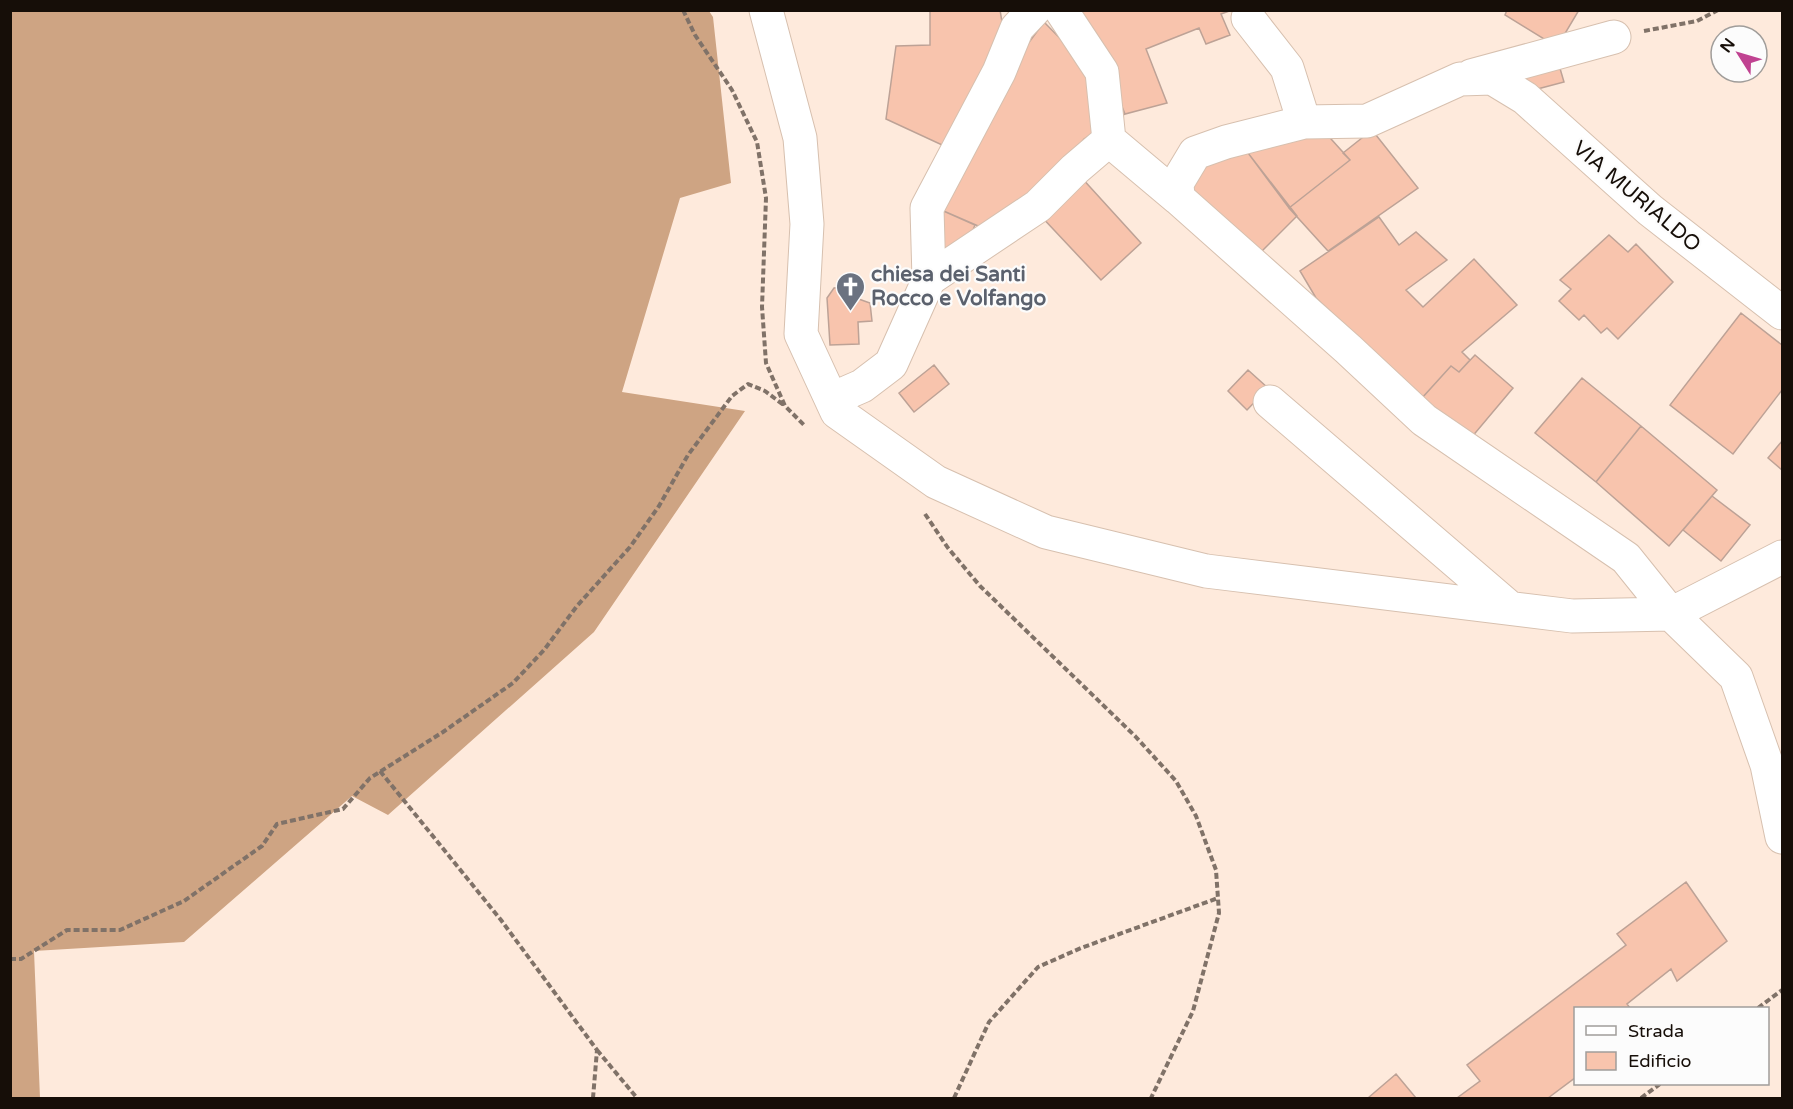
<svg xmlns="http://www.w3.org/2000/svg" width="1793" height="1109" viewBox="0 0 1793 1109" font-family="'Varela Round',sans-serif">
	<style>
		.forest { fill: #cea483 }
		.building { fill: #f8c4ad; stroke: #bda296; stroke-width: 1.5 }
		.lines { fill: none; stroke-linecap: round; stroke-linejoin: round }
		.minor-casing { stroke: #d7c0af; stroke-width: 35 }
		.path { stroke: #807268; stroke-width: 4; stroke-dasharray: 6 3; stroke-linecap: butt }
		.minor { stroke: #fff; stroke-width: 33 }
		.labels { text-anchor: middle; stroke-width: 4.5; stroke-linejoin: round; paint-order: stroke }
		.street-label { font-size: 21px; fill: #160e08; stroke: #fcfcfc }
		.worship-label { font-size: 21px; font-weight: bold; fill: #5b616d; stroke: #fcfcfc; text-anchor: start }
	</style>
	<rect width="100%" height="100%" fill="#feeadc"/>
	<!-- forest -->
	<path class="forest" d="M10 11H709L713 17 731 183 680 198 622 392 745 411 594 632 388 815 352 796 184 942 34 951 40 1098H10Z"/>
	<!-- building -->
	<path class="building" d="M930 10H1000L1007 51 968 157 886 119 896 46 930 45Z
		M1074 10H1232L1221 14 1230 35 1206 44 1199 28 1146 49 1167 103 1125 114 1104 63Z
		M1507 10H1579L1557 47 1505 15Z
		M1044 22 1092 71 1104 63 1125 114 1084 139 1024 217 992 232 939 209 1010 68Z
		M1559 65 1564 82 1526 92 1521 74Z
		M1322 129 1350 160 1289 208 1248 153Z
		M1372 130 1418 188 1328 251 1289 208 1350 160 1343 153Z
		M1248 153 1297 216 1260 253 1188 188 1204 164Z
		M1080 176 1141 243 1101 280 1039 214Z
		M939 209 975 225 962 258 928 246Z
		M1379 217 1399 245 1416 232 1447 260 1406 290 1423 307 1474 259 1517 305 1462 352 1470 360 1459 372 1451 366 1422 398 1316 298 1300 271Z
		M1609 235 1628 252 1636 244 1673 282 1618 339 1607 328 1601 333 1584 315 1579 320 1559 301 1571 289 1560 280Z
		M847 287 856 298 870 303 872 321 858 322 859 344 830 345 827 298 834 288Z
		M1741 313 1782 345V390L1733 454 1670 405Z
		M1475 355 1513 388 1471 438 1422 398 1451 366 1459 372Z
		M934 365 949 384 914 412 899 393Z
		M1248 370 1268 388 1247 410 1228 391Z
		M1582 378 1641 426 1596 482 1535 433Z
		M1641 426 1717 490 1669 546 1596 482Z
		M1782 441V470L1768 458Z
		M1712 496 1750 525 1721 561 1683 530Z
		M1686 882 1727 941 1677 981 1671 969 1627 1004 1630 1008H1576V1077L1548 1098H1457L1480 1081 1467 1065 1626 945 1617 934Z
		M1396 1074 1416 1098H1368Z"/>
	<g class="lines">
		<defs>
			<path id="minor" d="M766 10 800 138 807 224 801 334 837 412 936 482 1046 532 1206 571 1572 616 1671 614 1782 557
				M1061 10 1102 72 1109 140
				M1248 18 1287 68 1304 122
				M1471 76 1614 37
				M929 279 927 208 999 72 1017 28 1034 10
				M1782 313 1650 210 1525 98 1492 78 1460 79 1367 121 1304 122 1226 142 1195 153 1177 183 1178 198 1348 349 1424 420 1626 558 1671 614 1736 677 1767 765 1782 837
				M832 399 862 386 891 364 929 279 1038 206 1075 169 1109 140 1178 198
				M1270 402 1510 608"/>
		</defs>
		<!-- minor casing -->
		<use href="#minor" class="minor-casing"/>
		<!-- path -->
		<path class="path" d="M683 10 695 35 732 90 757 142 766 198 762 307 766 363 785 406 805 426
			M1644 31 1697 21 1718 10
			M925 514 948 548 980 586 1135 736 1176 781 1196 816 1216 870 1219 913 1193 1011 1151 1098
			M380 771 501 920 597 1050 593 1098
			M10 959H21L67 930H120L184 901 262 846 277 824 343 809 370 778 443 732 513 683 544 650 577 606 630 547 659 506 688 455 732 396 748 384 765 391 785 406
			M1758 1008 1782 990
			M597 1050 637 1098
			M954 1098 989 1022 1038 967 1081 948 1218 898
			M1641 1098 1660 1084"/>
		<!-- minor -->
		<use href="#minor" class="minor"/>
	</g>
	<!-- icons -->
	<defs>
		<symbol id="church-pin" viewBox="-11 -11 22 30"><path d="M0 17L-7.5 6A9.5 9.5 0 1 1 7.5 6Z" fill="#6b7280" stroke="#fcfcfc"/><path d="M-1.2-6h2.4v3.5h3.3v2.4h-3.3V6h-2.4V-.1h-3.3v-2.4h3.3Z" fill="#fff"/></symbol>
	</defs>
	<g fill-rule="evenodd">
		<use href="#church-pin" x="834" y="270" width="33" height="45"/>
	</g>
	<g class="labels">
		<!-- street labels -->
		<g class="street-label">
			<text transform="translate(1637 196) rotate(40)" y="7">VIA MURIALDO</text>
		</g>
		<!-- worship labels -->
		<g class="worship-label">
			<text x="871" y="281">chiesa dei Santi<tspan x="871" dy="24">Rocco e Volfango</tspan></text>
		</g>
	</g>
	<!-- border -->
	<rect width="1793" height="1109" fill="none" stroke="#160e08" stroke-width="24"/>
	<!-- legend -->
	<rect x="1574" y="1007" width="195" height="78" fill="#fcfcfc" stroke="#a09d9a" stroke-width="1.5"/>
	<rect x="1586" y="1026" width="30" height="9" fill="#ffffff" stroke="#a09d9a" stroke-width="1.5"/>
	<text x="1628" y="1037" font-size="18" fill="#160e08">Strada</text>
	<rect x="1586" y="1052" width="30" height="18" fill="#f8c4ad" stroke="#a09d9a" stroke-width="1.5"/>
	<text x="1628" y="1067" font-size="18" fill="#160e08">Edificio</text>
	<!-- north arrow -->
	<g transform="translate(1739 54) rotate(307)"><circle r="28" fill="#fcfcfc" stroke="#a09d9a" stroke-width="1.5"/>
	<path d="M0-4.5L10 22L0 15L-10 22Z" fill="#c04291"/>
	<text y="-9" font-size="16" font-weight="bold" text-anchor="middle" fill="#160e08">N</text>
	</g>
</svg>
